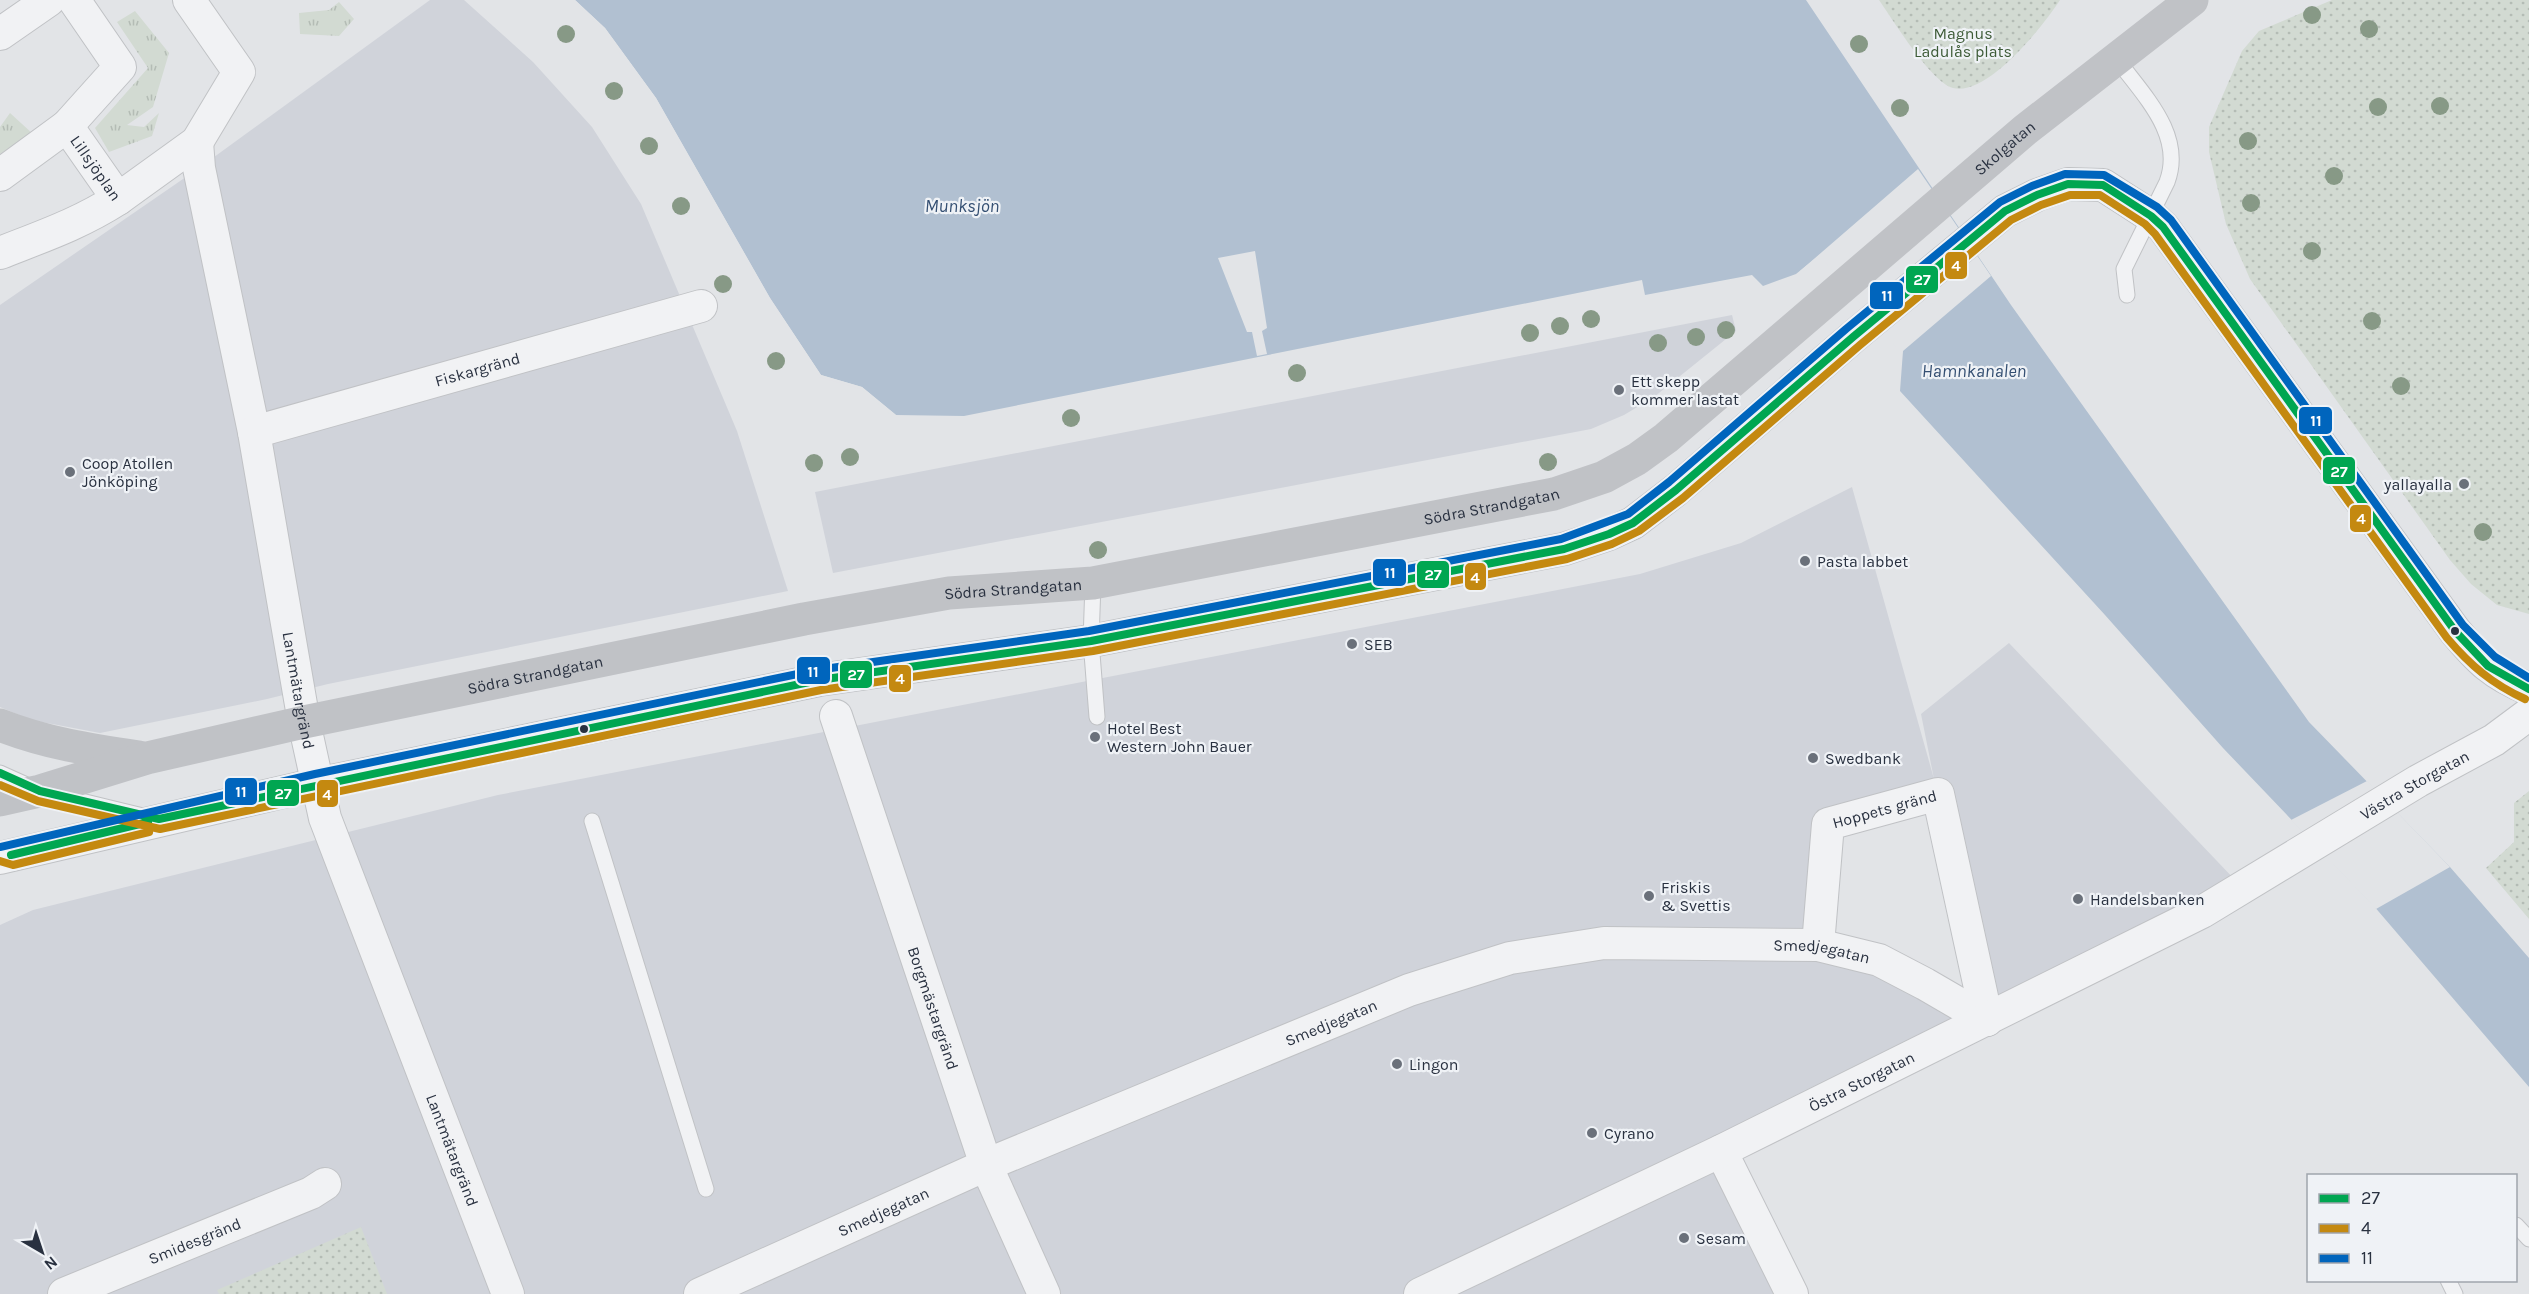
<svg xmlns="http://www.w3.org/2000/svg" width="2529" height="1294" viewBox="0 0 2529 1294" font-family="Karla,sans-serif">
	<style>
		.built { fill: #d0d3da }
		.grass { fill: url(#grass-tufts) }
		.park { fill: url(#park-dots) }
		.water { fill: #b1c0d1 }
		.pier { fill: #e2e4e7 }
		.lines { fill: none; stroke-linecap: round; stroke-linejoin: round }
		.lane-casing { stroke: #c0c2c5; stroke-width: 17 }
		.street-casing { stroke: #c0c2c5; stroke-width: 34 }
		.lane { stroke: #f1f2f4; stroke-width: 15 }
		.street { stroke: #f1f2f4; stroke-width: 32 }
		.secondary { stroke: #c0c2c6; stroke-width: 33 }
		.bus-1-casing { stroke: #eff2f6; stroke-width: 12 }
		.bus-2-casing { stroke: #eff2f6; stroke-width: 12 }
		.bus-3-casing { stroke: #eff2f6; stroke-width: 12 }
		.bus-1 { stroke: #00a651; stroke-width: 8 }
		.bus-2 { stroke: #c48910; stroke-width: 8 }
		.bus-3 { stroke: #0065bd; stroke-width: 8 }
		.tree { fill: #879986 }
		.poi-dot { fill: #6a707a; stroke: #eff2f6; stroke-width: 2 }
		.bus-dot { fill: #293140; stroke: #eff2f6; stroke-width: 2 }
		.labels { text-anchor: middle; stroke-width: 4.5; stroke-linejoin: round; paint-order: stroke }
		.park-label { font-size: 16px; fill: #3d5b37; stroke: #eff2f6 }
		.street-label { font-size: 16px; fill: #293140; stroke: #eff2f6 }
		.poi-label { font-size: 16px; fill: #293140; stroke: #eff2f6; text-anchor: start }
		.water-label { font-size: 18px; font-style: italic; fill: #344f72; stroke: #eff2f6 }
		.line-badge { stroke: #eff2f6; stroke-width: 2 }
		.badge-label { font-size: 16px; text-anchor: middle; font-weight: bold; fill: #fff }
	</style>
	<defs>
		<pattern id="grass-tufts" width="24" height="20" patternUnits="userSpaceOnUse" patternTransform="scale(1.5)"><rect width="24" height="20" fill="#d2dad2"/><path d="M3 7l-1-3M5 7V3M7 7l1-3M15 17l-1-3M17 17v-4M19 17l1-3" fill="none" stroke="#b4bcb5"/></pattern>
		<pattern id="park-dots" width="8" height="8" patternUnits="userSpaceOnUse" patternTransform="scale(1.5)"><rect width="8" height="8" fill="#d2dad2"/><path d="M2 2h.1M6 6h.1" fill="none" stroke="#b4bcb5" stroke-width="1.8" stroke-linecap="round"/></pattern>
	</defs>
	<rect width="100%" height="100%" fill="#e2e4e7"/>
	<!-- built -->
	<path class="built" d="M430 0H464L533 62 592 127 641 204 737 431 788 591 328 684 267 699 100 733 31 720 0 707V305L199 168Z
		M1732 315 1736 331 1654 397 1624 415 1591 429 833 573 815 492Z
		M1852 487 1934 779 1921 714 2009 643 2237 882 1998 1008 1939 794 1828 824 1818 945 1987 1020 1721 1151 1783 1294H0V925L33 910 498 795 1640 574 1741 543Z"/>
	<!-- grass -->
	<path class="grass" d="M339 2 354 19 339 36 300 34 299 13 329 10Z
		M135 11 169 53 153 107 127 125 144 127 159 113 152 136 109 152 95 128 148 68 117 22Z
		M10 113 33 134 0 154V127Z"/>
	<!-- park -->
	<path class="park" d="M1879 0H2060C2044 25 1987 97 1953 88 1931 82 1893 20 1879 0Z
		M2332 0H2529V614L2497 605 2471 584 2450 560 2250 279 2226 224 2209 152V127L2242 51 2259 31Z
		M2529 791V919L2486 868 2514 842V803Z
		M361 1227 387 1294H219L217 1290Z"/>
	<!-- water -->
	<path class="water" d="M575 0H1806L2011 305 2309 722 2450 867 2529 958V1087L2373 905 2223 748 2105 615 1900 391 1903 351 1822 253 1796 274 1763 286 1752 275 1645 295 1642 280 964 416 896 415 862 387 821 375 770 298 656 98 605 28Z"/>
	<!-- pier -->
	<path class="pier" d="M572 0H575L605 28 656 98 770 298 821 375 862 387 896 415H891L861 389 819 377 767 300 654 100 603 30Z
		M1918 169 1991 276 1903 351 1901 356 1900 352 1821 257 1802 273 1800 271Z
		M1255 251 1267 328 1262 331 1267 354 1257 356 1252 332H1247L1218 258Z
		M2367 781 2450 867 2376 909 2291 820Z"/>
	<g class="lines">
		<defs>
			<path id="lane" d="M2116 58C2142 94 2185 134 2167 182L2124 269 2127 295
				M1093 583 1091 641 1097 717
				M0 773 40 791 147 817
				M592 821 706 1189
				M2516 1225 2529 1239
				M2448 1280 2455 1294"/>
			<g id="street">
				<path d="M0 34 49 0"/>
				<path d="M67 126 120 67 74 0"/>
				<path id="s1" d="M197 142 199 168 254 432 304 722 325 818 508 1294"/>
				<path id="s2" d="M0 175 67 126 118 199C79 224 43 236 0 253"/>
				<path d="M118 199 197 142 239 72 189 0"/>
				<path id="s3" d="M254 432 701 306"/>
				<path id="s4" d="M836 716 986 1165 1044 1294"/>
				<path d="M0 858 317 784 819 680 1091 641 1564 549 1609 534 1633 523 1676 490 1853 337 2005 211 2037 195 2068 184 2103 185 2151 216 2163 227 2455 631C2480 661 2493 674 2529 689"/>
				<path id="s5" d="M1818 945 1828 824 1938 794 1987 1020"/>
				<path d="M1721 1151 1792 1294"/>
				<path id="s6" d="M64 1294 311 1193 325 1184"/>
				<path id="s7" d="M700 1294 986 1165 1409 990 1510 958 1604 943 1818 945 1879 960 1925 984 1987 1020"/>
				<path id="s8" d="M1420 1294 1721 1151 2202 912 2418 781 2494 740 2529 714"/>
			</g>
		</defs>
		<!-- lane casing -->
		<use href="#lane" class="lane-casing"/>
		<!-- street casing -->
		<use href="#street" class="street-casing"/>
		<!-- lane -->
		<use href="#lane" class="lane"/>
		<!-- street -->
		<use href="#street" class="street"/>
		<!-- secondary -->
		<g class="secondary">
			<path d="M0 725C45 743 91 750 139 757"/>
			<path id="s9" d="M0 800 40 791 147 758 304 722 804 619 949 593 1093 583 1554 494 1604 477 1637 459 1666 438 2025 130 2192 0"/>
		</g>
		<defs>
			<path id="bus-1" d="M0 773 40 791 159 819 819 680 1091 641 1564 549 1609 534 1633 523 1676 490 1853 337 2005 211 2037 195 2068 184 2103 185 2151 216 2163 227 2455 631 2488 666 2529 689
				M11 855 148 822"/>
			<path id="bus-2" d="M0 785 38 801 160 829 821 690 1093 651 1567 559 1612 544 1639 531 1683 498 1860 345 2011 220 2041 205 2070 195H2100L2145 224 2155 234 2447 638C2470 665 2492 684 2525 699
				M0 861 13 865 149 832"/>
			<path id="bus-3" d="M0 847 315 774 817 670 1089 631 1561 539 1628 514 1669 482 1846 329 2000 202 2032 186 2065 174 2104 175 2157 207 2171 220 2463 625 2495 657 2529 678"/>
		</defs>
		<!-- bus-1 casing -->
		<use href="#bus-1" class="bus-1-casing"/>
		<!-- bus-2 casing -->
		<use href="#bus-2" class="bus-2-casing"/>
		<!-- bus-3 casing -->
		<use href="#bus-3" class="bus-3-casing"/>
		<!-- bus-1 -->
		<use href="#bus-1" class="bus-1"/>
		<!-- bus-2 -->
		<use href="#bus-2" class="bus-2"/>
		<!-- bus-3 -->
		<use href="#bus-3" class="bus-3"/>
	</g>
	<!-- trees -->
	<g class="tree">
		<circle cx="2312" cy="15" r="9"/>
		<circle cx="2369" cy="29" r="9"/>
		<circle cx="566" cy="34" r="9"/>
		<circle cx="1859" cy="44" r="9"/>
		<circle cx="614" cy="91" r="9"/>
		<circle cx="2440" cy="106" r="9"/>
		<circle cx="2378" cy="107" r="9"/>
		<circle cx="1900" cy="108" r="9"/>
		<circle cx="2248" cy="141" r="9"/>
		<circle cx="649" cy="146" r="9"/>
		<circle cx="2334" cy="176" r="9"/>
		<circle cx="2251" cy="203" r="9"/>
		<circle cx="681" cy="206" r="9"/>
		<circle cx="2312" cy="251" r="9"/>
		<circle cx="723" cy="284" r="9"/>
		<circle cx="1591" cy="319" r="9"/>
		<circle cx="2372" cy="321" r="9"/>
		<circle cx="1560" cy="326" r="9"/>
		<circle cx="1726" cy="330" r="9"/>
		<circle cx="1530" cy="333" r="9"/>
		<circle cx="1696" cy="337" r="9"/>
		<circle cx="1658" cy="343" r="9"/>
		<circle cx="776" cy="361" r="9"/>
		<circle cx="1297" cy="373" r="9"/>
		<circle cx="2401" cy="386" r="9"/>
		<circle cx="1071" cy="418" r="9"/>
		<circle cx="850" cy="457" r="9"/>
		<circle cx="1548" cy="462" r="9"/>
		<circle cx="814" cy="463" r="9"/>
		<circle cx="2483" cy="532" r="9"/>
		<circle cx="1098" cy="550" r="9"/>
	</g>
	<!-- markers -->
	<g class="poi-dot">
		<circle cx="1619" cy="390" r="6"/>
		<circle cx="70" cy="472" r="6"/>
		<circle cx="2464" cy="484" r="6"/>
		<circle cx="1805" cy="561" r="6"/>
		<circle cx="1352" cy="644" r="6"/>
		<circle cx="1095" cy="737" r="6"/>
		<circle cx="1813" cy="758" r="6"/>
		<circle cx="1649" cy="896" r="6"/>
		<circle cx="2078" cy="899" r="6"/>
		<circle cx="1397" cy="1064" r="6"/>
		<circle cx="1592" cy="1133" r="6"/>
		<circle cx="1684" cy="1238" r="6"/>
	</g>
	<g class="bus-dot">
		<circle cx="2455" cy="631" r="5"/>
		<circle cx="584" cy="729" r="5"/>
	</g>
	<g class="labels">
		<!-- park labels -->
		<g class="park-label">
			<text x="1963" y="39">Magnus<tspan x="1963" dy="18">Ladulås plats</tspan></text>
		</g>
		<!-- street labels -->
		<g class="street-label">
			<text dy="6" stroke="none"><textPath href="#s9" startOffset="2158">Skolgatan</textPath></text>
			<text dy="6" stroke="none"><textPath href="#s2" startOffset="134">Lillsjöplan</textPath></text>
			<text dy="6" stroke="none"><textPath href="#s3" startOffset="232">Fiskargränd</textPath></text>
			<text dy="6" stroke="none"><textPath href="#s9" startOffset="1522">Södra Strandgatan</textPath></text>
			<text dy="6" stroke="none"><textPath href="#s9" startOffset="1036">Södra Strandgatan</textPath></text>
			<text dy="6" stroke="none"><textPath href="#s9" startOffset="550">Södra Strandgatan</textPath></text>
			<text dy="6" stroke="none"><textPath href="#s1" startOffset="558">Lantmätargränd</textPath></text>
			<text dy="6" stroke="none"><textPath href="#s8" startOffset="1118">Västra Storgatan</textPath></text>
			<text dy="6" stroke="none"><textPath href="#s5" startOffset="180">Hoppets gränd</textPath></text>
			<text dy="6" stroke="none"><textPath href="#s7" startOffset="1191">Smedjegatan</textPath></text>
			<text dy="6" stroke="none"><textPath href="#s4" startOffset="308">Borgmästargränd</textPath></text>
			<text dy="6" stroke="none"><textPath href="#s7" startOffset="687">Smedjegatan</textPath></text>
			<text dy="6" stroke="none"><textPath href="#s8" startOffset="490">Östra Storgatan</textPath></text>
			<text dy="6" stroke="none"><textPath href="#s1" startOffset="1044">Lantmätargränd</textPath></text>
			<text dy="6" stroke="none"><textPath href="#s7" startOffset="201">Smedjegatan</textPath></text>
			<text dy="6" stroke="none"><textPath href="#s6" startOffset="141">Smidesgränd</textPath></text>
		</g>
		<!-- poi labels -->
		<g class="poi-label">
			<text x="1631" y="387">Ett skepp<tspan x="1631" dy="18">kommer lastat</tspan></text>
			<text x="82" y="469">Coop Atollen<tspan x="82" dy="18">Jönköping</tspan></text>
			<text x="2452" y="490" text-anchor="end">yallayalla</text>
			<text x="1817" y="567">Pasta labbet</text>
			<text x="1364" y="650">SEB</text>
			<text x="1107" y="734">Hotel Best<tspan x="1107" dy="18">Western John Bauer</tspan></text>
			<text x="1825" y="764">Swedbank</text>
			<text x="1661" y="893">Friskis<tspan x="1661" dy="18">&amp; Svettis</tspan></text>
			<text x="2090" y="905">Handelsbanken</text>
			<text x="1409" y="1070">Lingon</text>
			<text x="1604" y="1139">Cyrano</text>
			<text x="1696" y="1244">Sesam</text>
		</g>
		<!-- water labels -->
		<g class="water-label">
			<text x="962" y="212">Munksjön</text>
			<text x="1974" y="377">Hamnkanalen</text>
		</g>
	</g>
	<g class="line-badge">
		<rect x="1944" y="251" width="24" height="29" rx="6" fill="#c48910"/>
		<rect x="1905" y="265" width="34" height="29" rx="6" fill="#00a651"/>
		<rect x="1869" y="281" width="35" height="29" rx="6" fill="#0065bd"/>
		<rect x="2298" y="406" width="35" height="29" rx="6" fill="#0065bd"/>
		<rect x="2322" y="456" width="34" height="29" rx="6" fill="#00a651"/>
		<rect x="2349" y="504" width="23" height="29" rx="6" fill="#c48910"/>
		<rect x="1372" y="558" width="35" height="29" rx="6" fill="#0065bd"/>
		<rect x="1416" y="560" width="34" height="29" rx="6" fill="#00a651"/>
		<rect x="1464" y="562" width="23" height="29" rx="6" fill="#c48910"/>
		<rect x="796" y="656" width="35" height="29" rx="6" fill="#0065bd"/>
		<rect x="839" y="660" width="34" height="29" rx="6" fill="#00a651"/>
		<rect x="888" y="664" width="24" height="29" rx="6" fill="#c48910"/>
		<rect x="224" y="777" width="34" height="29" rx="6" fill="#0065bd"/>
		<rect x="266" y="779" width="34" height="28" rx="6" fill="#00a651"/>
		<rect x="316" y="779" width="23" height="29" rx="6" fill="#c48910"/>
	</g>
	<g class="badge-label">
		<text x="1956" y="271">4</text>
		<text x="1922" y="285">27</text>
		<text x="1887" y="301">11</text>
		<text x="2316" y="426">11</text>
		<text x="2339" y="477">27</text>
		<text x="2361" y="524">4</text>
		<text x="1390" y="578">11</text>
		<text x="1433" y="580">27</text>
		<text x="1475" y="583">4</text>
		<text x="813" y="677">11</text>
		<text x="856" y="680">27</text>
		<text x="900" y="684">4</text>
		<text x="241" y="797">11</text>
		<text x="283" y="799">27</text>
		<text x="327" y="800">4</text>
	</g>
	<!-- legend -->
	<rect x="2307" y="1174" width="210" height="108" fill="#eff2f6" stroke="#a0a5ad" stroke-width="1.5"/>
	<rect x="2319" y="1194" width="30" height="9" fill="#00a651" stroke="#a0a5ad" stroke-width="1.5"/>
	<text x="2361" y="1204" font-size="18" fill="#293140">27</text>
	<rect x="2319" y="1224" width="30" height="9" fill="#c48910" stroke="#a0a5ad" stroke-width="1.5"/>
	<text x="2361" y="1234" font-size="18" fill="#293140">4</text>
	<rect x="2319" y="1254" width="30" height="9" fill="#0065bd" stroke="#a0a5ad" stroke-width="1.5"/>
	<text x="2361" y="1264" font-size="18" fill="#293140">11</text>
	<!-- north arrow -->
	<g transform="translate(42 1252) rotate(141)" stroke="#eff2f6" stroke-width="4.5" paint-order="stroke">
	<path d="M0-4.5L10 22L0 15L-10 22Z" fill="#293140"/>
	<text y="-9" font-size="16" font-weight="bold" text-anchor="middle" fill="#293140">N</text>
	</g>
</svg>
